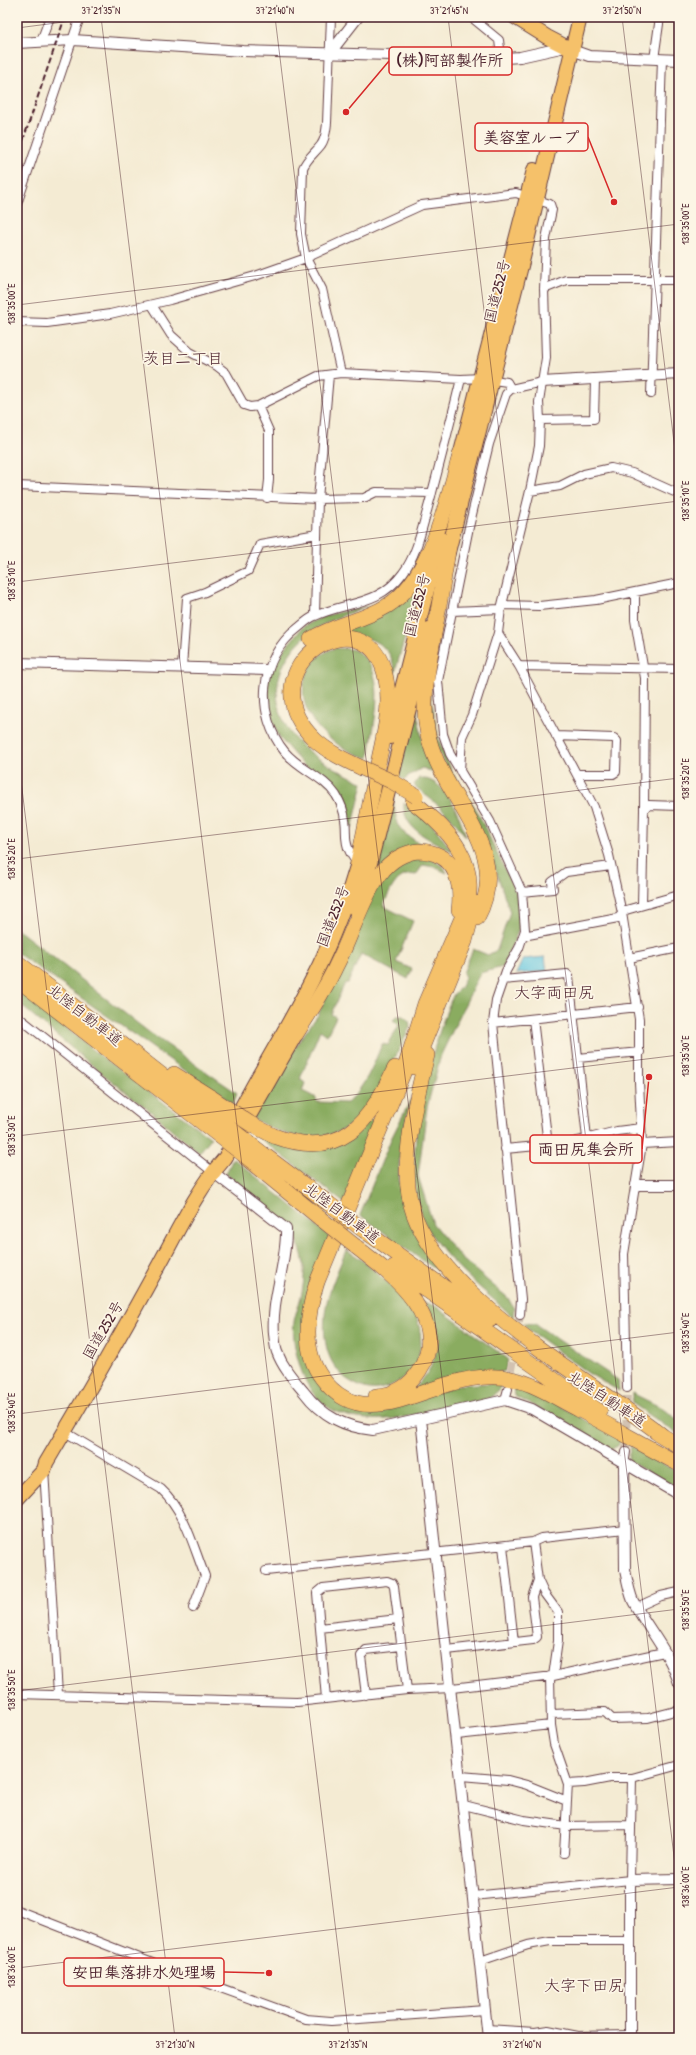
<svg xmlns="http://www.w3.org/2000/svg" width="696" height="2055" viewBox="0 0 696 2055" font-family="'Patrick Hand','Klee One',sans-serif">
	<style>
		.forest { fill: #8aac61; stroke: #6a6646 }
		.water { fill: #64c7e1; stroke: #577386 }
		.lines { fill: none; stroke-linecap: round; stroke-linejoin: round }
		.minor-tunnel { stroke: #d2c2b1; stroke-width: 8; stroke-dasharray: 8 4; stroke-linecap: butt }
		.minor-casing { stroke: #643e44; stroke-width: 10 }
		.tertiary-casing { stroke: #643e44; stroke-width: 12 }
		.trunk-casing { stroke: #643e44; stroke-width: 16 }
		.motorway-casing { stroke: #643e44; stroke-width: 16 }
		.minor { stroke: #fff; stroke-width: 8 }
		.tertiary { stroke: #fff; stroke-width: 10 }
		.trunk { stroke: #f5c16b; stroke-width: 14 }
		.motorway { stroke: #f5c16b; stroke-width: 15 }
		.rail { stroke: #4a1f2b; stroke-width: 2; stroke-dasharray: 6 3; stroke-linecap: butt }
		.motorway-bridge-casing { stroke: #643e44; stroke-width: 16; stroke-linecap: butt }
		.motorway-bridge { stroke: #f5c16b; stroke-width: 15 }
		.ticks { fill: none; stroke: #4a1f2b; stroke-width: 1; stroke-opacity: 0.45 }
		.labels { text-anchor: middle; stroke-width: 3.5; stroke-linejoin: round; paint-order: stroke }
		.street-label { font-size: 15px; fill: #4a1f2b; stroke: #fcf5e5 }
		.neighbourhood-label { font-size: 16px; fill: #4a1f2b; stroke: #fcf5e5 }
		.leader { fill: none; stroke: #d62828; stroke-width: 1.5 }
		.callout-dot { fill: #d62828; stroke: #fcf5e5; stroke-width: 1.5 }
		.callout { fill: #fcf5e5; stroke: #d62828; stroke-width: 1.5 }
		.callout-label { font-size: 16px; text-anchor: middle; font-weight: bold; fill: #4a1f2b }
		.neatline { fill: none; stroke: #4a1f2b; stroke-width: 1.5 }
		.ticks-label { font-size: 10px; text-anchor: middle; fill: #4a1f2b }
	</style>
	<rect width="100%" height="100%" fill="#fcf5e5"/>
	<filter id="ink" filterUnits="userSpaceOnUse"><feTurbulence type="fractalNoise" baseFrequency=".025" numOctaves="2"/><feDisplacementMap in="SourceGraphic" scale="8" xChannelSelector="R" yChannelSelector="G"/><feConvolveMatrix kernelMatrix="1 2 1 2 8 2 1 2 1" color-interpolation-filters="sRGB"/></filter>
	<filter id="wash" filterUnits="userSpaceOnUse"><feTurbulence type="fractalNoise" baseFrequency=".012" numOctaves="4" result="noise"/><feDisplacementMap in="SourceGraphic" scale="16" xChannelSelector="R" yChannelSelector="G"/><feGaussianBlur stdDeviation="0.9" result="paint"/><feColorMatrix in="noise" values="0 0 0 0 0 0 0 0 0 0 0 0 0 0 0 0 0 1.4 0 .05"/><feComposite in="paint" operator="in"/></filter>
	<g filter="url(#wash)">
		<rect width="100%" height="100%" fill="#f4ebd3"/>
		<!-- forest -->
		<path class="forest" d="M423 573 394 676C393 671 394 665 392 660 386 640 357 634 339 632Z
			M367 606C351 613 332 619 317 628 278 653 264 697 292 735 306 755 341 772 363 783L352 829 341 794 303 765 279 737 271 718 266 684 271 665 303 627 324 616Z
			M335 648C341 649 351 648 356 651 391 672 372 726 369 758 335 750 292 716 306 676 312 660 319 654 335 648Z
			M430 692 438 738 453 774 476 809 518 897 520 926 503 967 480 973 441 1055 427 1107 418 1176 433 1224 461 1258 508 1298 514 1309 513 1317C483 1289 446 1262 426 1226 398 1176 427 1064 446 1013 448 1007 451 1000 454 994 456 991 459 990 460 988 462 985 464 980 465 977L463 973 473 949 488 955 497 950 510 912 485 839 434 743Z
			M416 707 423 743 436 773 422 768 408 776 405 780 398 776Z
			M419 778C447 779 459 814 466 837 452 816 436 803 417 788L414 785Z
			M393 799 397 824 404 833 423 846 366 885Z
			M404 803 428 819 453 852C433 840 402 831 404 803Z
			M426 856 444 867 447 873 434 867 423 865 416 875C396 871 390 892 383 906L413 921 396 962 412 969 408 979 361 954 348 983H345L331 1014 336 1017 327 1035 320 1030 300 1079 305 1083 302 1091 315 1097 317 1102 347 1103C365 1087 373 1066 382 1044L388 1045 399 1025 393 1020 397 1016H403L409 1021 410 1027C400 1049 388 1071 377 1093 374 1099 370 1109 365 1114 329 1147 290 1142 251 1117L302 1037 318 1015 373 891 395 864Z
			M17 929 150 1033 237 1093 233 1104 17 953Z
			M17 987 90 1048 211 1138 199 1153 155 1115 99 1071 17 1002Z
			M411 1099C389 1185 393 1217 456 1282L423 1261 360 1215 391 1139Z
			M376 1118 378 1121 344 1203 253 1133 315 1148Z
			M233 1158 329 1236 308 1361 356 1408 456 1385 499 1383 500 1389C496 1392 491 1398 487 1400 482 1403 474 1403 469 1404 445 1407 421 1415 398 1418 350 1423 313 1414 299 1363 295 1350 292 1335 294 1322 294 1316 298 1310 299 1304 304 1287 307 1266 300 1248 287 1216 252 1195 226 1174Z
			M346 1250C361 1257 375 1272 387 1282 394 1287 403 1293 408 1300 429 1332 426 1377 383 1388 374 1391 365 1389 357 1385 326 1371 321 1338 326 1307 329 1288 339 1269 346 1250Z
			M424 1302 435 1306 508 1359 505 1371 410 1393C440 1365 445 1337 424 1302Z
			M523 1323 535 1324 618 1380 619 1391 588 1373 529 1330Z
			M513 1386 546 1398 621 1440 618 1446 609 1450 562 1420 514 1396Z
			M632 1393 660 1407 679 1421V1435L632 1403Z
			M631 1446 679 1473V1489L632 1463 628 1459Z"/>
		<!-- water -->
		<path class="water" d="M545 957 547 971 516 974 523 959Z"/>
	</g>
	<g filter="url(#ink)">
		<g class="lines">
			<!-- minor-tunnel -->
			<path class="minor-tunnel" d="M509 1382 520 1315
				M626 1452 627 1388"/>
			<defs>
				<path id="minor" d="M331 17 327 123C326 131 326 138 321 145 314 154 307 158 303 168L301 234 306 258 322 289 341 373
					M471 17 499 40 501 57
					M41 41 50 17
					M654 59 660 17
					M17 204 80 17
					M544 289 566 280H679
					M152 305 171 335 190 352 217 366 226 373 244 405 250 407 258 406 318 376 341 373 461 379 481 378 507 382 511 389 506 394 489 444 469 527 438 681 443 734 450 754 490 821 522 892 525 930 519 948 506 971 496 1000 493 1023 521 1299 520 1315
					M17 322 47 323 110 314 170 300 255 276 306 258 422 205 516 193 550 204 552 210 546 239 544 289 546 358 539 402 540 420 539 446 530 491 501 609 498 633 519 666 594 807 609 855 622 913 639 1019V1082L642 1144 624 1254 627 1388
					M511 389 542 382
					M651 394 662 59
					M258 406 269 431V480L267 498
					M540 420 594 419 595 380
					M17 486 318 499 364 498 376 492 432 493
					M530 491 560 486 584 474 611 468 632 473 679 494
					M635 592V620L645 678 644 810
					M502 605 539 606 596 600 679 583
					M452 611 501 609
					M315 616 318 499 329 375
					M519 666 679 669
					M182 667 187 598 205 592 248 571 260 544 317 534
					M556 736 614 738 617 741 616 772 613 774H577
					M460 771 462 737 472 715 498 633
					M357 863C354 859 351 855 349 850 344 841 347 830 345 820 344 811 341 803 336 795 324 777 299 769 285 752 254 714 259 658 298 628 303 624 309 618 315 616 348 601 379 606 403 573 416 556 421 532 427 511 439 468 450 423 461 379
					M522 892 553 889 552 882 566 872 611 866
					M642 905 644 810 649 805 679 806
					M523 936 618 918 626 910 679 895
					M629 958 679 948
					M502 980 567 974 569 976 587 1138
					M17 1016 213 1172
					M533 1019 548 1145
					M493 1023 638 1007
					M578 1058 640 1052
					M642 1144 679 1142
					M505 1149 569 1143 617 1131 641 1128
					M505 1400 508 1389
					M65 1432 161 1489C185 1511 193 1546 205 1576L193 1608
					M624 1465 626 1452
					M44 1470 58 1694
					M503 1546 514 1642
					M266 1571 533 1542
					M637 1607 661 1596 679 1592
					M320 1628 398 1619
					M447 1650 533 1640 537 1637 532 1597 538 1580
					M550 1676 551 1725 554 1744 568 1784 584 1783 610 1778H632L679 1765
					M553 1676 558 1641V1612L544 1593 538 1580 533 1542 542 1538 625 1529
					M17 1694 297 1702 407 1690 452 1688 553 1676 664 1652
					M366 1695 361 1656 366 1650 401 1646
					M326 1699 317 1593 323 1588 387 1581 392 1583 394 1587 407 1690
					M551 1714 605 1712 612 1719 648 1718 679 1710
					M457 1735 551 1725
					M461 1776 508 1780 527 1785 567 1801
					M464 1805 524 1820 566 1826 631 1825
					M564 1853 568 1784
					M473 1896 630 1880 632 1778
					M17 1910 160 1966 306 2019 331 2021 485 2010
					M480 1961 528 1945 550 1941H630
					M487 2029 535 2032 548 2030 578 2036 630 2035"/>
				<path id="tertiary" d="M17 43 73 40 243 51 506 58 520 57 565 47
					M572 50 589 56 679 60
					M330 53 358 17
					M542 382 679 374
					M17 663 267 670
					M213 1172 286 1229C287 1265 271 1298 274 1334 275 1340 275 1347 277 1352 283 1368 294 1380 304 1392 322 1416 344 1427 373 1430L505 1400 532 1409 679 1495
					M636 1185H679
					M421 1419 488 2038
					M624 1465 625 1570C627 1580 629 1591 633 1601 647 1628 670 1653 679 1683
					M630 2038V1880L679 1879"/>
				<path id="trunk" d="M515 17 547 37 572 50
					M458 464 534 170
					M446 560 522 262 580 17
					M390 737 440 538
					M355 909 370 863 429 629
					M232 1126C257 1076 287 1029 312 980 333 939 349 896 361 852
					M17 1499 44 1470 46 1463C83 1401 119 1338 154 1274 176 1235 195 1192 225 1158L302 1023"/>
				<path id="motorway" d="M448 550C444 578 439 606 434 634 428 669 420 704 429 739 444 800 514 850 477 918
					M311 639C335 624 363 621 387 606 431 580 447 499 461 452
					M413 802C449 829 481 863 465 911L425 1004 404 1071 317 1282C307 1313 301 1350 322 1378 357 1426 405 1397 449 1384 469 1378 491 1374 512 1379 536 1384 556 1398 578 1409 612 1427 645 1446 679 1464
					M358 863C364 832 371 800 377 768 383 740 392 708 386 679 369 588 240 668 315 740 328 752 345 760 362 768
					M17 962 205 1109
					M17 979 199 1120
					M296 1034C310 1012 325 990 336 966 351 938 362 897 381 873 390 861 404 852 419 851 430 851 442 855 449 863 460 875 461 895 459 910
					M427 1055C417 1097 402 1152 409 1195 423 1290 593 1380 664 1437
					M414 1067 465 941 475 903
					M174 1074 212 1098
					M274 1136C342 1161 368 1124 395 1068
					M263 1154 328 1203
					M246 1158 321 1219
					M362 1229 490 1320
					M355 1246C390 1273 453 1320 419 1371 409 1387 394 1395 376 1396
					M394 1267 600 1412
					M656 1432 679 1446"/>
			</defs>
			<!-- minor casing -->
			<use href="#minor" class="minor-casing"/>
			<!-- tertiary casing -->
			<use href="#tertiary" class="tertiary-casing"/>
			<!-- trunk casing -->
			<use href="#trunk" class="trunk-casing"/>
			<!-- motorway casing -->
			<use href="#motorway" class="motorway-casing"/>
			<!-- minor -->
			<use href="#minor" class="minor"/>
			<!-- tertiary -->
			<use href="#tertiary" class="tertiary"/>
			<!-- trunk -->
			<use href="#trunk" class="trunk"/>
			<!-- motorway -->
			<use href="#motorway" class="motorway"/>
			<!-- rail -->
			<path class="rail" d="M17 158 65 17"/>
			<defs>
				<path id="motorway-bridge" d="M362 768 393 782 416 796
					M212 1098 249 1123 274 1136
					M205 1109 263 1154
					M199 1120 257 1165
					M328 1203 362 1229
					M321 1219 355 1246"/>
			</defs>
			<!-- motorway-bridge casing -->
			<use href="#motorway-bridge" class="motorway-bridge-casing"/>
			<!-- motorway-bridge -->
			<use href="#motorway-bridge" class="motorway-bridge"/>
		</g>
	</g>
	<!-- ticks -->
	<path class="ticks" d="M101 17 349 2038M275 17 523 2038M448 17 679 1897M622 17 679 483M17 28 103 17M17 305 679 224M17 582 679 501M17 748 175 2038M17 859 679 778M17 1136 679 1055M17 1414 679 1332M17 1691 679 1609M17 1968 679 1887"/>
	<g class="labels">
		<!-- street labels -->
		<g class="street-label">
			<text transform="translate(497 291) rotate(-76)" y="5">国道252号</text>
			<text transform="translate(417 605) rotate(-76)" y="5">国道252号</text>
			<text transform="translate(333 916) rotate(-69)" y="5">国道252号</text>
			<text transform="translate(85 1015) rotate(38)" y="5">北陸自動車道</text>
			<text transform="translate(342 1213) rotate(37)" y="5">北陸自動車道</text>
			<text transform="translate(103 1330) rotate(-60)" y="5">国道252号</text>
			<text transform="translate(607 1399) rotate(33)" y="5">北陸自動車道</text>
		</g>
		<!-- neighbourhood labels -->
		<g class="neighbourhood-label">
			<text x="183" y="364">茨目二丁目</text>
			<text x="554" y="998">大字両田尻</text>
			<text x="584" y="1991">大字下田尻</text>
		</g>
	</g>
	<!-- callouts -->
	<path class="leader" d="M346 112L389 61M614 202L588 137M649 1077L642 1149M269 1973L224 1972"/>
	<g class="callout-dot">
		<circle cx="346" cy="112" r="4"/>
		<circle cx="614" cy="202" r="4"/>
		<circle cx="649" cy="1077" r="4"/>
		<circle cx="269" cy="1973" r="4"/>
	</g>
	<g class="callout">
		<rect x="389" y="47" width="123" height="28" rx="4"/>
		<rect x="475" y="123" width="113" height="28" rx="4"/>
		<rect x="530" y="1135" width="112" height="28" rx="4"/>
		<rect x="64" y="1958" width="160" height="28" rx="4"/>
	</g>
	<g class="callout-label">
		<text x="450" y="66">(株)阿部製作所</text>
		<text x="531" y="143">美容室ループ</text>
		<text x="586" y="1155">両田尻集会所</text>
		<text x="144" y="1978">安田集落排水処理場</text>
	</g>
	<!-- margin -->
	<rect width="696" height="2055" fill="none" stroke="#fcf5e5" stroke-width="44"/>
	<rect x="22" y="22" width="652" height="2011" class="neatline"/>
	<g class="ticks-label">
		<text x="101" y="14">37°21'35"N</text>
		<text x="275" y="14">37°21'40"N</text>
		<text x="449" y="14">37°21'45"N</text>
		<text x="622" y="14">37°21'50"N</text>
		<text transform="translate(685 224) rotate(-90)" y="4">138°35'00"E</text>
		<text transform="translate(11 304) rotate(-90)" y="4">138°35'00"E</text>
		<text transform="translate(685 501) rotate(-90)" y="4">138°35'10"E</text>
		<text transform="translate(11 581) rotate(-90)" y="4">138°35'10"E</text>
		<text transform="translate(685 779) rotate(-90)" y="4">138°35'20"E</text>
		<text transform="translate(11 859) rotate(-90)" y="4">138°35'20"E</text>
		<text transform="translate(685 1056) rotate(-90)" y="4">138°35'30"E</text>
		<text transform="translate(11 1136) rotate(-90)" y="4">138°35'30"E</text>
		<text transform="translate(685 1333) rotate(-90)" y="4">138°35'40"E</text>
		<text transform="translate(11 1413) rotate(-90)" y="4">138°35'40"E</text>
		<text transform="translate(685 1610) rotate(-90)" y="4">138°35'50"E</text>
		<text transform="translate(11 1690) rotate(-90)" y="4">138°35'50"E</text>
		<text transform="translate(685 1887) rotate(-90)" y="4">138°36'00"E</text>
		<text transform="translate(11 1967) rotate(-90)" y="4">138°36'00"E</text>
		<text x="175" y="2048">37°21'30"N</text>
		<text x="348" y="2048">37°21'35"N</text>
		<text x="522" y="2048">37°21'40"N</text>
	</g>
</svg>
